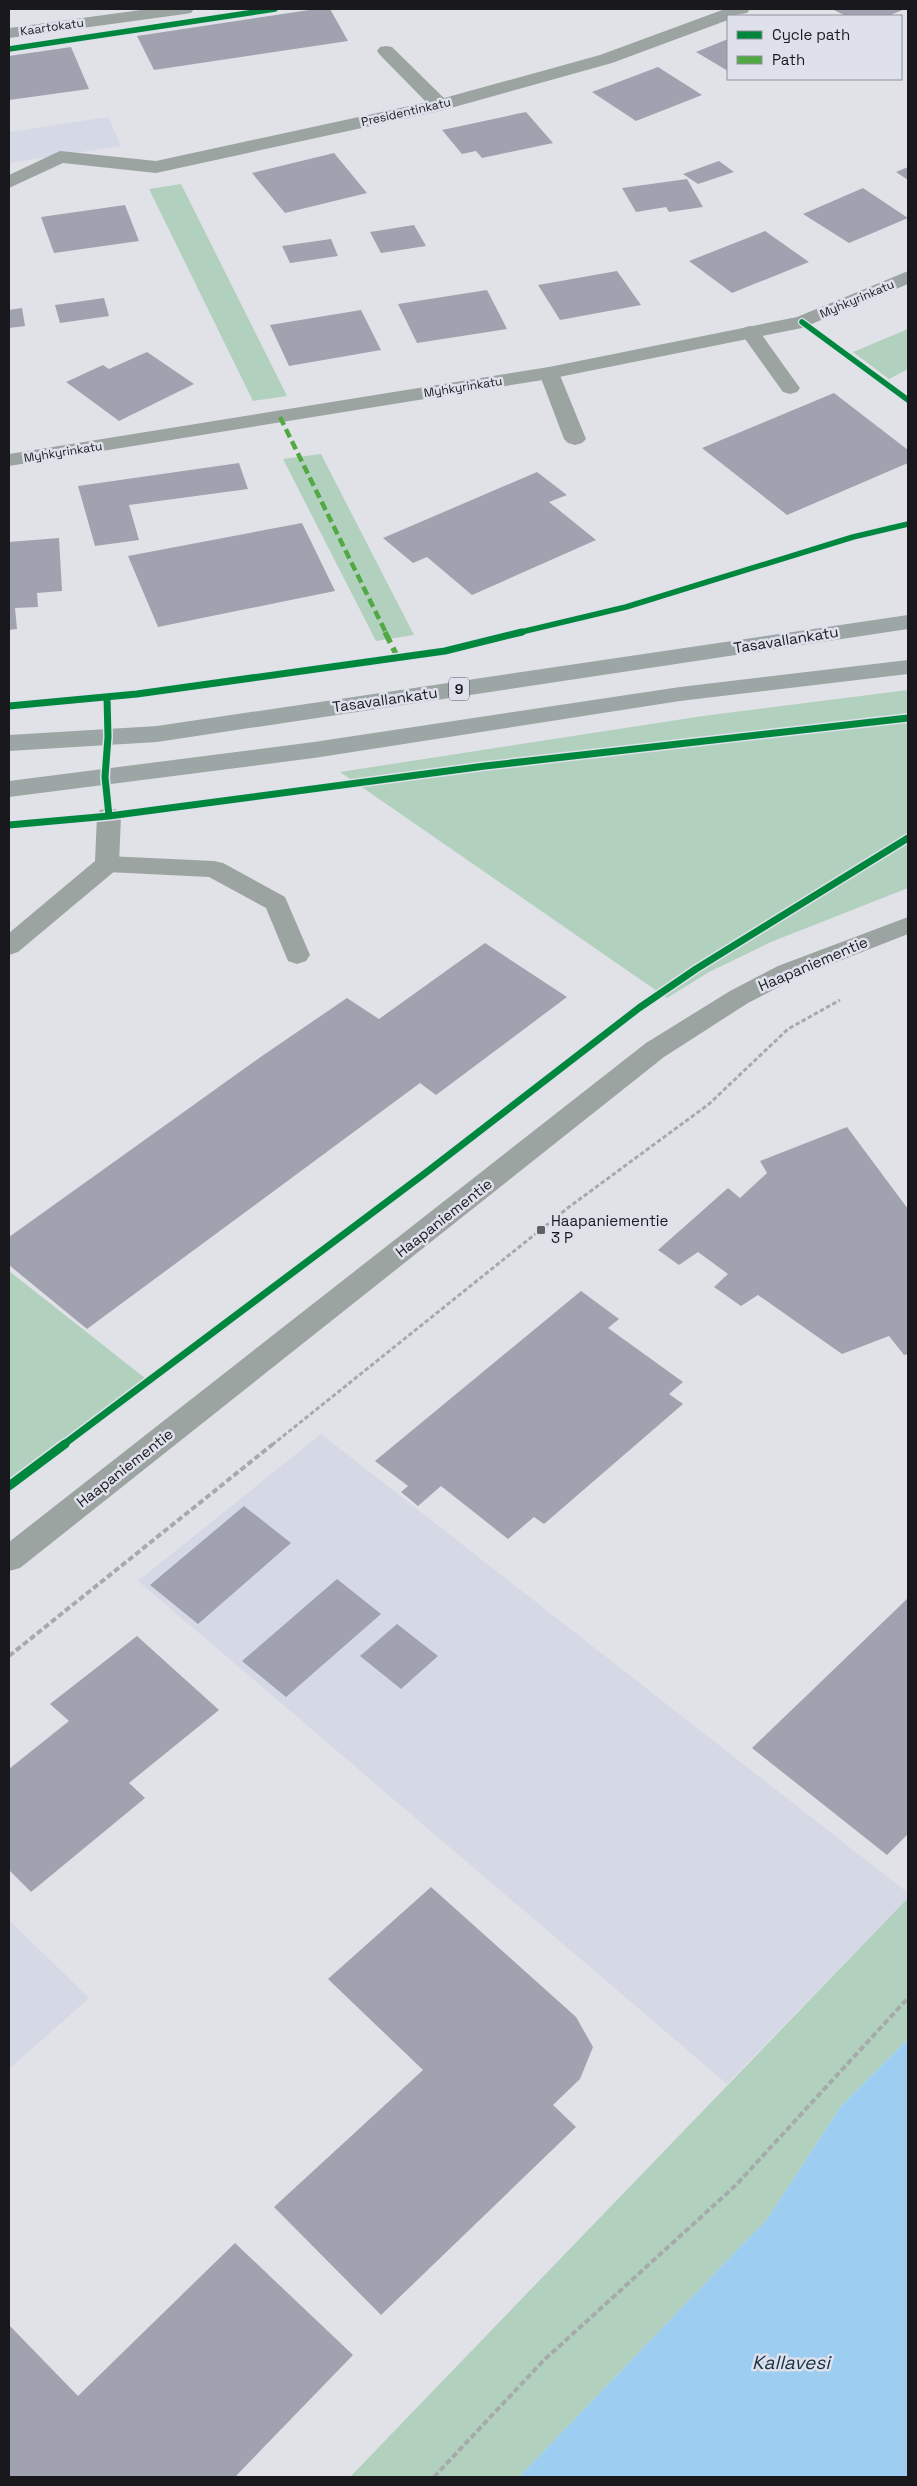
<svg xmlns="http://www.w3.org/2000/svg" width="917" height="2486" viewBox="0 0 917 2486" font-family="'Space Grotesk',sans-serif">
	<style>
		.built { fill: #d5d8e5 }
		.green { fill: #b1d0be }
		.water { fill: #9dcdf0 }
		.building { fill: #a0a2b0 }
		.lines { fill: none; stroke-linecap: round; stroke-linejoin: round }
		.path-far1 { stroke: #a6aaab; stroke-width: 3; stroke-dasharray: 4.5 2.5; stroke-linecap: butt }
		.path { stroke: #a6aaab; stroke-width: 4; stroke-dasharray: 6 3; stroke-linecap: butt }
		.lane { fill: #9ba4a1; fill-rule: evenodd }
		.street { fill: #9ba4a1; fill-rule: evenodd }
		.primary { fill: #9ca6a4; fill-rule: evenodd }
		.quiet-far1 { stroke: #52a943; stroke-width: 4.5; stroke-dasharray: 9 4.5; stroke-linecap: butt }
		.quiet { stroke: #52a943; stroke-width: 5.5; stroke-dasharray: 12 5.5; stroke-linecap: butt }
		.cycleway-far2-casing { stroke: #dee0eb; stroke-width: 8 }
		.cycleway-far1-casing { stroke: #dee0eb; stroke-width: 10 }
		.cycleway-casing { stroke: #dee0eb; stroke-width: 12 }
		.cycleway-far2 { stroke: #00873e; stroke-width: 5.5 }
		.cycleway-far1 { stroke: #00873e; stroke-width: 7 }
		.cycleway { stroke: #00873e; stroke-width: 9 }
		.poi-dot { fill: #5f5f64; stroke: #dee0eb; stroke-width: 2 }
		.labels { text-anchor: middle; stroke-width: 5; stroke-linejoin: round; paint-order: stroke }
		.far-street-label { font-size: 12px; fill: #19191d; stroke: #dee0eb }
		.shield { fill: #dee0eb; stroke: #54555b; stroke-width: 1 }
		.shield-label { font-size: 14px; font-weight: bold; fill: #19191d }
		.street-label { font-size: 15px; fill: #19191d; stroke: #dee0eb }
		.poi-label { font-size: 15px; fill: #19191d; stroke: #dee0eb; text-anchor: start }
		.near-water-label { font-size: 19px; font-style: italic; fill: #163448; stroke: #dee0eb }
	</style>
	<rect width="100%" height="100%" fill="#e1e2e8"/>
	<!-- built -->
	<path class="built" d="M108 117 121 146 9 163V132Z
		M321 1434 908 1893V1898L727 2084 138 1581Z
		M9 1920 89 1998 9 2069Z"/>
	<!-- green -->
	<path class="green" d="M181 184 287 396 253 401 149 189Z
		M908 329V369L889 379 853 352Z
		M321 454 414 635 376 641 283 459Z
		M908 690V888L771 942 709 972 667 998 340 772 703 716Z
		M9 1271 150 1382 17 1484 9 1476Z
		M908 1898V2039L841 2106 768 2218 519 2477H350Z"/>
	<!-- water -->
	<path class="water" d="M908 2039V2477H519L768 2218 841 2106Z"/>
	<!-- building -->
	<path class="building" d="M316 9H330L348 41 154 70 137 36Z
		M832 9H905L888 16H846Z
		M728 39V71L696 52Z
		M71 47 89 89 9 100V56Z
		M658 67 702 95 636 121 592 92Z
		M526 112 553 143 482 158 476 151 462 154 442 130Z
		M334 153 367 193 285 213 252 173Z
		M719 161 734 172 698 184 683 174Z
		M908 167V180L896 172Z
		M687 179 703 207 669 212 666 207 636 212 622 188Z
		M863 188 908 218 849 243 803 214Z
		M125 205 139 241 54 253 41 217Z
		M414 225 426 246 381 253 370 232Z
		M765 231 809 262 732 293 689 261Z
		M331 239 338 256 290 263 282 246Z
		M617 271 641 305 560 320 538 285Z
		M487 290 507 329 417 343 398 304Z
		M104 298 109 316 60 323 55 305Z
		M22 308 25 326 9 328V310Z
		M361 310 381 350 289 366 270 325Z
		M147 352 194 384 119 421 66 382 103 365 109 369Z
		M834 393 908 450V463L787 515 702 448Z
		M239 463 248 489 129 505 139 540 95 546 78 486Z
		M537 472 567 495 549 502 596 540 472 595 427 557 413 563 383 538Z
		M302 523 335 591 158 627 128 556Z
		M59 538 62 591 37 593 38 607 15 608 17 629 9 630V542Z
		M485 943 567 997 436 1095 420 1083 87 1329 9 1265V1237L262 1056 347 998 379 1019Z
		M847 1127 908 1209V1354L904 1355 889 1336 842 1354 758 1295 741 1306 714 1287 728 1274 698 1252 679 1265 658 1250 728 1188 740 1198 767 1173 760 1161Z
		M581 1291 619 1319 608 1328 683 1382 669 1394 683 1404 544 1524 534 1517 508 1539 441 1486 418 1506 401 1492 408 1486 375 1461Z
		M244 1506 291 1543 198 1624 150 1585Z
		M337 1579 381 1614 286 1697 242 1661Z
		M908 1598V1834L887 1855 752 1748Z
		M397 1624 438 1656 401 1689 360 1656Z
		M137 1636 219 1710 129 1783 145 1798 31 1892 9 1870V1769L69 1721 50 1704Z
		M431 1887 576 2017 593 2047 580 2079 553 2105 576 2127 381 2315 274 2207 423 2070 328 1979Z
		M235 2243 353 2355 235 2477H9V2325L78 2396Z"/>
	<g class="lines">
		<!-- path-far1 -->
		<path class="path-far1" d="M272 1445 569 1207 709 1104 788 1029 840 1000"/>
		<!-- path -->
		<path class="path" d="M9 1656 273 1444
			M434 2477 543 2361 735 2186 908 1998"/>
		<!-- lane -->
		<path class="lane" d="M386 46 392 47 447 101 449 105 447 109H433L380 55 377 51 380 47Z
			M750 326 757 328 797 384 800 388 797 392 790 394 783 392 740 332 743 328Z
			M549 367 556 369 559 373 586 439 582 443 575 445 568 443 564 439 539 373 542 369Z
			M107 856 214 861 223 863 285 897 310 955 306 961 297 964 288 961 266 908 209 877 107 872 98 870 95 864 98 858Z"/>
		<!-- street -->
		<path class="street" d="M148 9H194L191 13 185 14 9 38V28Z
			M725 9H750L747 13 728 16V20L612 63 440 111 156 173 63 163 9 188V175L60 151 156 161 437 100 600 55Z
			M908 271V284L802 328 549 379 9 466V454L549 367 797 317Z
			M109 808 118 810 121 816 119 864 116 870 18 952 9 955V933L95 861 97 816 100 810Z
			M908 917V934L796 978 748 1003 664 1057 20 1568 9 1571V1542L646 1043 730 991 778 966Z"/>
		<!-- primary -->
		<path class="primary" d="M908 615V629L157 742 9 751V735L157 726Z
			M908 660V674L680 701 314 758 9 797V781L314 742 680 687Z"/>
		<!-- quiet-far1 -->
		<path class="quiet-far1" d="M280 417 386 633"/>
		<!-- quiet -->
		<path class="quiet" d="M385 632 398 658"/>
		<defs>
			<path id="cycleway-far2" d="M9 49 275 9
				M802 322 908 400
				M517 633 626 607 853 537 908 524"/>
			<path id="cycleway-far1" d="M107 697 108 737 105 777 109 816
				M9 706 137 694 445 651 522 632
				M9 825 109 816 485 766 908 718
				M63 1445 428 1171 639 1008 696 969 908 838"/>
			<path id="cycleway" d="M9 1486 65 1444"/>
		</defs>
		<!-- cycleway-far2 casing -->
		<use href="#cycleway-far2" class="cycleway-far2-casing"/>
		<!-- cycleway-far1 casing -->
		<use href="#cycleway-far1" class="cycleway-far1-casing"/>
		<!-- cycleway casing -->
		<use href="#cycleway" class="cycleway-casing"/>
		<!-- cycleway-far2 -->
		<use href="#cycleway-far2" class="cycleway-far2"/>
		<!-- cycleway-far1 -->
		<use href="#cycleway-far1" class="cycleway-far1"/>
		<!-- cycleway -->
		<use href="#cycleway" class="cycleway"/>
	</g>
	<!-- markers -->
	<rect class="poi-dot" x="536" y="1225" width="10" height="10" rx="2.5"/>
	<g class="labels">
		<!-- far-street labels -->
		<g class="far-street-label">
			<text transform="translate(52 27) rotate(-8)" y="4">Kaartokatu</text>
			<text transform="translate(406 112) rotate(-13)" y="4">Presidentinkatu</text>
			<text transform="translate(857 299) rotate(-23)" y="4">Myhkyrinkatu</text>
			<text transform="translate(463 387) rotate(-9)" y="4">Myhkyrinkatu</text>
			<text transform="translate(63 452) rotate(-9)" y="4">Myhkyrinkatu</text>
		</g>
		<!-- shield labels -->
		<rect class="shield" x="449" y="677.5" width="20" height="23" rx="4"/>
		<g class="shield-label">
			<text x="459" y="694">9</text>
		</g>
		<!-- street labels -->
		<g class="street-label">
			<text transform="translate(786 640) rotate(-9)" y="5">Tasavallankatu</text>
			<text transform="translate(385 700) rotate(-8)" y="5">Tasavallankatu</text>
			<text transform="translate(813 964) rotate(-23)" y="5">Haapaniementie</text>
			<text transform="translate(444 1218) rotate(-38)" y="5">Haapaniementie</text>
			<text transform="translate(125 1468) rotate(-38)" y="5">Haapaniementie</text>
		</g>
		<!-- poi labels -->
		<g class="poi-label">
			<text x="551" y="1226">Haapaniementie<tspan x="551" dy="17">3 P</tspan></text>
		</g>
		<!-- near-water labels -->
		<g class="near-water-label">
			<text x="791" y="2369">Kallavesi</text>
		</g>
	</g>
	<!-- border -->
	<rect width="917" height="2486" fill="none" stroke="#19191d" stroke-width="20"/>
	<!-- legend -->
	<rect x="727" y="15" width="175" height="65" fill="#dee0eb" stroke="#8f9099"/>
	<rect x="737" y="31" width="25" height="8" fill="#00873e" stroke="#8f9099"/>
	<text x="772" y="40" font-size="15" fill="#19191d">Cycle path</text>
	<rect x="737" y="56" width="25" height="8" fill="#52a943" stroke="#8f9099"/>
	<text x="772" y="65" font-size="15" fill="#19191d">Path</text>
</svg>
